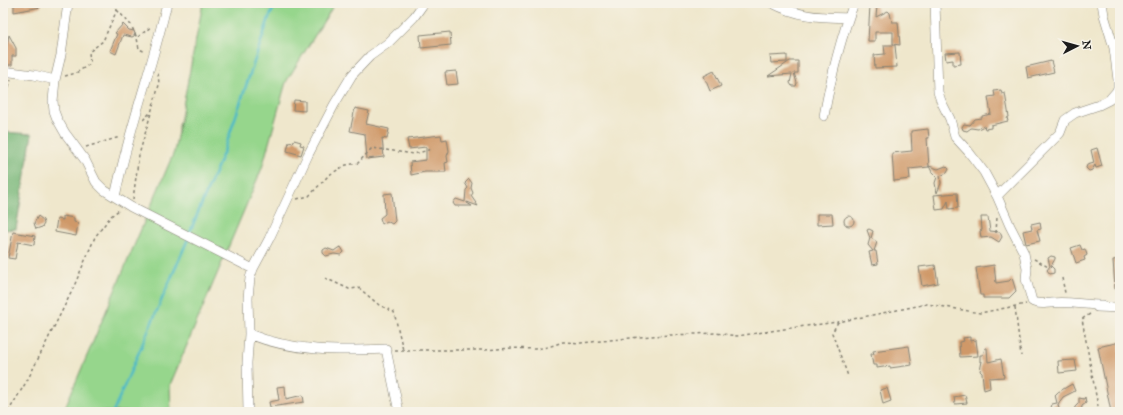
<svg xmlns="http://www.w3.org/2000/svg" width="1123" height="415" viewBox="0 0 1123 415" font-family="'IM FELL Great Primer',serif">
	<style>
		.green { fill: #96d68c; stroke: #597954 }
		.forest { fill: #78b778; stroke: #4a6a4a }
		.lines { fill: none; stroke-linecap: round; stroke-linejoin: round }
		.stream { stroke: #4cb9c7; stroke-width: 2.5 }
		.building { fill: #cf9867 }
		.street-casing { stroke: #868274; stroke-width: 10 }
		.path { stroke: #868274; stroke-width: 1.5; stroke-dasharray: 3 3; stroke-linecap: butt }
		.street { stroke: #fff; stroke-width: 9 }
	</style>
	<rect width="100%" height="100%" fill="#f7f3e8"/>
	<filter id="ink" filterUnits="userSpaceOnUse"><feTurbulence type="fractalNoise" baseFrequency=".025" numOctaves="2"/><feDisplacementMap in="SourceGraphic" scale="8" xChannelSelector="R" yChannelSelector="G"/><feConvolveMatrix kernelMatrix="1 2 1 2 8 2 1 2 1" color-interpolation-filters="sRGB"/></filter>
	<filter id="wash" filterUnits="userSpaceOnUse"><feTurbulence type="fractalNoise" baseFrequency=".012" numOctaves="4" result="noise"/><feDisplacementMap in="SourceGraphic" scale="16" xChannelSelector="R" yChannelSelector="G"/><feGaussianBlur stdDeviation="0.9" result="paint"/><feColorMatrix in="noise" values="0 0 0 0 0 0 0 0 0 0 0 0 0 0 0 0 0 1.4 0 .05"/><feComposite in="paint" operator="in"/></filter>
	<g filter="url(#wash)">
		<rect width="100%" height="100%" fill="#efe7cc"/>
		<!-- green -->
		<path class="green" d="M203 3H335L286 82 262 168 170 385 171 412H63L174 152Z"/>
		<!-- forest -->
		<path class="forest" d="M3 132 32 134 16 229 3 230V188L5 174 3 168Z"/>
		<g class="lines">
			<!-- stream -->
			<path class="stream" d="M189 234 224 151 269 18 276 3
				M113 412 188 239"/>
		</g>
		<g id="blocks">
			<!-- building -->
			<path class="building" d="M41 3V7L14 12V4Z
				M870 5 877 6 876 17 888 11 890 13 892 22H898L900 45 893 44V32H875V41H868Z
				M123 24 129 30 134 31 135 34 134 36 132 37 123 35 116 54 110 51 117 34 115 33Z
				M450 32 451 45 421 48 420 35Z
				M9 35 16 48V56H12V65H6V49Z
				M884 45H895L897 67 875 68 874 55 885 54Z
				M960 52 961 64 953 65V60L946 61 945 53Z
				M787 55V62L771 63 770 56Z
				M790 61H798V73H794L797 83 796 86H792L790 83 792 74 768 76Z
				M1051 61 1054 72 1028 78 1026 67Z
				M456 71 458 84 447 85 445 72Z
				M714 71 721 86 710 91 704 76Z
				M1001 90 1002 94 1005 93 1009 117 1007 118 1008 121 991 125V128L985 129 984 126 978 129 971 128 967 131 963 130 962 127 964 124 970 125 975 119 982 118V116L991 114 988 97 995 96 994 91Z
				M294 100 305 101V111L293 110Z
				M355 108 369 111 366 124 389 129 387 139 382 138 384 157 367 159 365 134 350 131Z
				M928 129 929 138H927L929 167 909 169 910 179 894 181 892 153 912 151 911 131Z
				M441 135 442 140 447 139 449 151 447 156 448 162 445 163 446 172H425L411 175 410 162 426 160V147L409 149 407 139Z
				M294 140 301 142 300 145 304 146 301 155 287 151 289 142 293 143Z
				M1097 148 1102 166 1096 168 1095 165 1092 170 1089 171 1086 168 1087 165 1094 163 1091 150Z
				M929 166 938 169 946 166 949 169 947 173 940 176 941 183 937 193 935 183 937 177 932 172Z
				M469 179 472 183 471 188 473 193 471 196 478 206 467 202V203L472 206H455L453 203 456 199 465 202 466 190 468 188 465 183Z
				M392 193 395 221 392 224 387 221 382 224 380 218 385 214 384 194Z
				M957 193 958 208 949 209 948 201 944 209 936 210 934 195Z
				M817 214H832L833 224 817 225Z
				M844 221a5 5 0 1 1 10 0a5 5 0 1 1-10 0Z
				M38 216 43 220 44 224 42 227 36 229 34 223Z
				M63 216 74 218V222L78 223 76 236 55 232 57 219 63 220Z
				M981 217H988L990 231 1000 232 1002 237 999 242 991 237 981 238 980 231 982 230Z
				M1040 222 1041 229 1037 230 1040 241 1026 244 1023 231 1032 229 1031 224Z
				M869 229 873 231 871 238 877 242 874 251H876L878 264 872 265 869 252 873 251 868 245 870 238 867 230Z
				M13 232 35 236 34 245 18 242 15 259 8 258Z
				M1080 245 1082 250 1085 249 1087 255 1084 257 1085 260 1076 263 1071 248Z
				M341 247 344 252 341 255 334 254 326 256 323 253V250L326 248 334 251 338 248Z
				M1051 256 1055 257V259L1051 266 1054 269V273L1050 274 1047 270 1050 266 1048 258Z
				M1120 259V289H1115L1113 260Z
				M935 265 938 283 922 286 919 267Z
				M994 265 996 283 1009 281 1012 278 1016 291 1009 298H983V295H980L976 268Z
				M970 337V341L976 340 978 356 960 357 959 342 964 341 963 338Z
				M1120 342V412H1111L1098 347Z
				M909 346 912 365 890 368V366L877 368V365H873L871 354H874L873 351Z
				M985 348H987L988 362 1001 359 1004 377 989 378 990 388 984 390 982 373 980 371 982 361 980 362V355H983Z
				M1075 360 1077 371 1059 373 1058 361Z
				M1072 384 1075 391 1063 397 1058 404 1059 409 1055 412H1053L1051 408 1052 404 1057 403 1055 395 1058 392Z
				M285 386 286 399 303 395 304 402 270 407 269 402 279 400 277 387Z
				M887 388 891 401 883 404 880 390Z
				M965 395 967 403 955 404 954 397Z
				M1085 397 1086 403 1082 406 1081 412H1074L1075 407 1079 403V398L1084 399Z"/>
		</g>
	</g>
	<g filter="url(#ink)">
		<use href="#blocks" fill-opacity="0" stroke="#868274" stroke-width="1"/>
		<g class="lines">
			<defs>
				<path id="street" d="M772 3C799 17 819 17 848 18
					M935 3 938 92 941 101 950 119 955 137 968 151 984 172 997 196 1010 226 1024 253 1027 269 1026 279 1032 301C1037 305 1045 303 1051 303 1068 301 1085 305 1102 305
					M3 71 34 75 55 80 53 101 54 111 57 119 65 133 85 160 96 182 104 190 131 207 253 269
					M55 80 61 55 68 3
					M824 116C831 77 840 40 854 3
					M997 196 1060 133 1065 120 1075 113 1099 105 1109 100 1116 92 1118 88V80L1114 48 1104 15 1102 3
					M115 197C128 131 152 69 167 3
					M1097 307 1120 308
					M249 334C293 352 339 351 386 349L399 412
					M248 412 247 363 249 334 248 298 250 278 253 269 269 239 308 155 334 105 352 75 370 56 388 43 414 17 424 3"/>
			</defs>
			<!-- street casing -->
			<use href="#street" class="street-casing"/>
			<!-- path -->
			<path class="path" d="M117 10 131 25 137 38 139 49 146 52
				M138 37 152 26
				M65 76 76 73 90 64 89 52 103 41 117 10 114 3
				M3 104 11 80
				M143 120 150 113
				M86 147 120 137
				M133 199 139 155 159 85 158 70
				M297 199 309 196 329 175 346 165 358 163 372 148 414 154 432 149
				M996 233 997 217
				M1034 259 1050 268
				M325 278 349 289 359 288 379 305 394 312 403 350
				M1062 278 1065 293
				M1015 307 1021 356
				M1090 314 1082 319 1099 412
				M838 322 832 333 848 376
				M395 350H484L512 348 535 349 548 347 563 342 581 343 650 336 716 333 737 336 798 327 838 322 927 304 980 313 1026 304
				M8 412 28 379 72 291 95 237 111 216 119 210"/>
			<!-- street -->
			<use href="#street" class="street"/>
		</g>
	</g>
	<!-- margin -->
	<rect width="1123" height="415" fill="none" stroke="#f7f3e8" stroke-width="16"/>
	<!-- north arrow -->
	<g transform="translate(1077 46) rotate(84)" stroke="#f7f3e8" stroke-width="3" paint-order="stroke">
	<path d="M0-3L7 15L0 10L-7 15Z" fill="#1c1c1c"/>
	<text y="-6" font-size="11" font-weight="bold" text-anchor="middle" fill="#1c1c1c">N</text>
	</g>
</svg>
